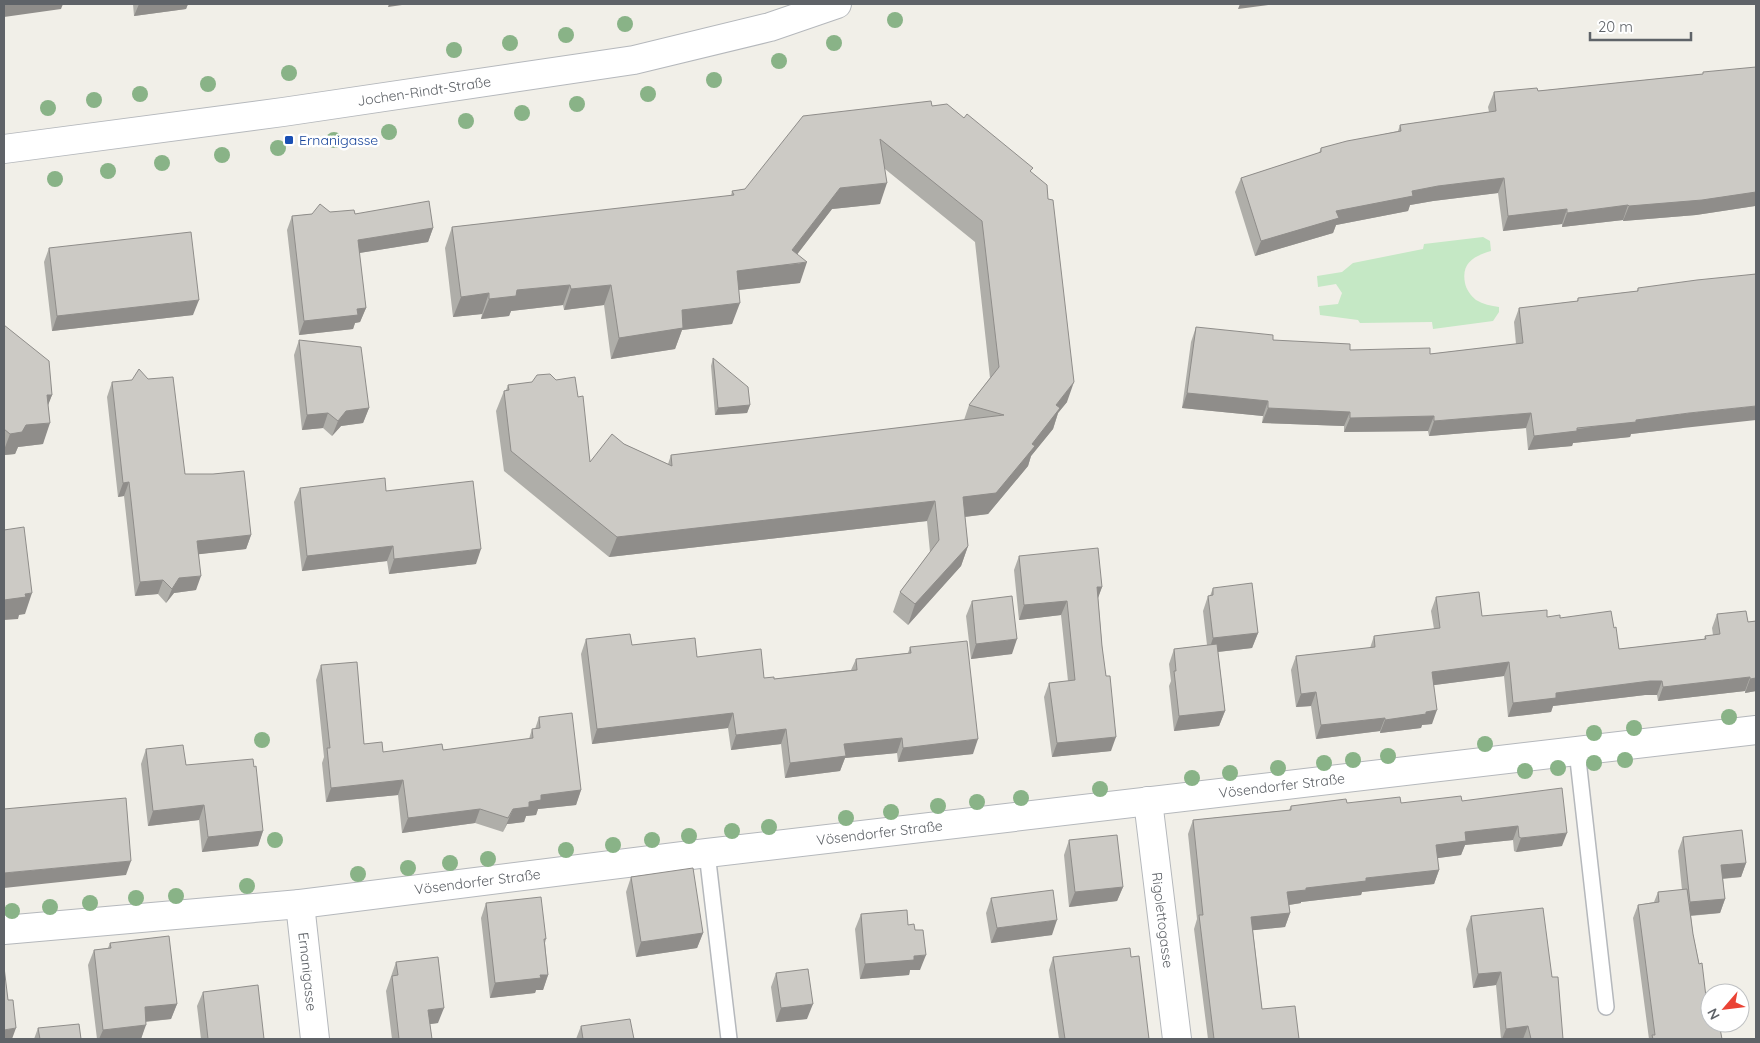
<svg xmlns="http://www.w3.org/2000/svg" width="1760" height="1043" viewBox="0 0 1760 1043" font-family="Quicksand,sans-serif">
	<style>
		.green { fill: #c5e8c5 }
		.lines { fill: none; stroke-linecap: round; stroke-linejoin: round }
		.lane-casing { stroke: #b5b8bc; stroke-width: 18 }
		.street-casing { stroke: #b5b8bc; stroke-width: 30 }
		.lane { stroke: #fff; stroke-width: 15 }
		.street { stroke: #fff; stroke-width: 28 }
		.tree { fill: #89b387 }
		.wall { fill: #afaea9 }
		.shaded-wall { fill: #8f8d8a }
		.building { fill: #cccac5; stroke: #8f8d8a }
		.transit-dot { fill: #1a4fb4; stroke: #fff; stroke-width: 2 }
		.labels { text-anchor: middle; stroke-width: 5; stroke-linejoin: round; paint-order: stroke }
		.street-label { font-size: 14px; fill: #5f6368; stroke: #fff }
		.transit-label { font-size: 14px; fill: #164399; stroke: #fff; text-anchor: start }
	</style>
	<rect width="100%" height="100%" fill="#f1efe8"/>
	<!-- green -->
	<path class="green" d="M1483 237 1490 241 1491 251C1474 256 1461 263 1465 283 1466 289 1471 296 1476 300 1483 304 1491 306 1499 307V312L1493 321 1433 329 1432 322 1360 323 1358 320 1320 315 1319 306 1338 304 1342 293 1336 284 1318 287 1317 276 1342 272 1353 263 1423 249 1424 244Z"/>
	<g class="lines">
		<defs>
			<path id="lane" d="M1577 751 1606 1007
				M707 853 729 1039"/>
			<g id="street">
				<path id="s1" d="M4 149 283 112 634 60 770 27 837 4"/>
				<path id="s2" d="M1148 801 1177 1039"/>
				<path id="s3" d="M300 904 315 1039"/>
				<path id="s4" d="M4 930 300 904 707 853 1756 730"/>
			</g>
		</defs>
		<!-- lane casing -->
		<use href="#lane" class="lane-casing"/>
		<!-- street casing -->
		<use href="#street" class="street-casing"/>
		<!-- lane -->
		<use href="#lane" class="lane"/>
		<!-- street -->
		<use href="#street" class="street"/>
	</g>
	<!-- trees -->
	<g class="tree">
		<circle cx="895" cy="20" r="8"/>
		<circle cx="625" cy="24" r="8"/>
		<circle cx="566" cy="35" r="8"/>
		<circle cx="510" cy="43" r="8"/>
		<circle cx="834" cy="43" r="8"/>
		<circle cx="454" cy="50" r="8"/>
		<circle cx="779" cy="61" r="8"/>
		<circle cx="289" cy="73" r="8"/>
		<circle cx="714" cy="80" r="8"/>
		<circle cx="208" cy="84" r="8"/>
		<circle cx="140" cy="94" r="8"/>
		<circle cx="648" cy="94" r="8"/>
		<circle cx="94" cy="100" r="8"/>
		<circle cx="577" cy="104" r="8"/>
		<circle cx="48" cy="108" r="8"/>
		<circle cx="522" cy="113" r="8"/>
		<circle cx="466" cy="121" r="8"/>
		<circle cx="389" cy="132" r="8"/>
		<circle cx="334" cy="140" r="8"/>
		<circle cx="278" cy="148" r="8"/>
		<circle cx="222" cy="155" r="8"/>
		<circle cx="162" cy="163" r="8"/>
		<circle cx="108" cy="171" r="8"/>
		<circle cx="55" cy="179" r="8"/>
		<circle cx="1729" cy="717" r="8"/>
		<circle cx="1634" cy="728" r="8"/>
		<circle cx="1594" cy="733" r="8"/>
		<circle cx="262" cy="740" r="8"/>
		<circle cx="1485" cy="744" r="8"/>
		<circle cx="1388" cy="756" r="8"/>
		<circle cx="1353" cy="760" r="8"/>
		<circle cx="1625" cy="760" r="8"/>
		<circle cx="1324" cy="763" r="8"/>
		<circle cx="1594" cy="763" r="8"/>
		<circle cx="1278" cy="768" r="8"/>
		<circle cx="1558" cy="768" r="8"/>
		<circle cx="1525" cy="771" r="8"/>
		<circle cx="1230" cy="773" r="8"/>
		<circle cx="1192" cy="778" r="8"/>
		<circle cx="1100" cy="789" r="8"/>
		<circle cx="1021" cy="798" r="8"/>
		<circle cx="977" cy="802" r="8"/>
		<circle cx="938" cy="806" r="8"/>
		<circle cx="891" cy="812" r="8"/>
		<circle cx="846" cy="818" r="8"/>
		<circle cx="769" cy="827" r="8"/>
		<circle cx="732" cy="831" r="8"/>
		<circle cx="689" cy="836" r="8"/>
		<circle cx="275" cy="840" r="8"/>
		<circle cx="652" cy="840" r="8"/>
		<circle cx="613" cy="845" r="8"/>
		<circle cx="566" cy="850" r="8"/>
		<circle cx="488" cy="859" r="8"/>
		<circle cx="450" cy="863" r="8"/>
		<circle cx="408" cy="868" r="8"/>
		<circle cx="358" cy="874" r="8"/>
		<circle cx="247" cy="886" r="8"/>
		<circle cx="176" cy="896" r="8"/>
		<circle cx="136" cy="898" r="8"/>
		<circle cx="90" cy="903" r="8"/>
		<circle cx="50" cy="907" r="8"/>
		<circle cx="12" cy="911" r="8"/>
	</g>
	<!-- wall -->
	<path class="wall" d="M133 4H188L186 9 134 16Z
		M1703 72 1756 203 1755 206 1696 215 1623 221V220L1562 227V224L1503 231 1498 193 1433 201 1410 205 1408 211 1336 225 1333 233 1255 256 1235 192 1241 178 1319 153 1321 148 1398 131 1400 125 1489 112 1488 107 1494 92 1538 91 1703 74Z
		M932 106 1031 172 1067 402 1058 413 1053 429 1031 456 1028 466 988 514 965 517 968 546 961 566 908 625 893 612 900 592 930 552 927 521 609 557 504 471 496 411 504 391 506 390 508 385 556 380 578 397 590 462 624 444 668 464 671 455 964 420 969 405 990 378 975 242 885 169 880 204 832 209 797 254 800 283 739 290 732 324 682 330 675 349 611 359 604 305 564 310 563 305 511 311 509 316 481 319 482 314 453 317 445 248 452 227 731 196 732 191 745 189Z
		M330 212 355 214 433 228 428 242 359 253 366 308 360 322 355 323 353 329 299 335 287 230 292 216Z
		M49 248 193 315 52 331 44 262Z
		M1638 288 1683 428 1631 434 1630 437 1573 443 1572 446 1528 450 1526 428 1429 436 1428 431 1344 432V426L1262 423 1263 416 1182 408 1191 342 1196 327 1273 340 1350 350 1430 354 1516 344 1514 322 1519 308 1577 301 1578 298 1637 291Z
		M4 325 52 395 48 404 43 444 18 447 15 454 4 455Z
		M299 340 369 408 363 423 341 426 332 436 323 428 302 430 294 355Z
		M713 358 750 405 747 413 715 415 711 366Z
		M112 382 185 474 251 535 246 549 199 554 196 590 174 593 166 603 158 594 135 596 124 496 118 497 107 397Z
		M300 488 386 491 476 564 389 574 387 561 302 571 294 502Z
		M1019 556 1102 587 1098 597 1111 751 1052 757 1044 697 1049 683 1068 681 1061 615 1019 620 1014 570Z
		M1213 588 1258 633 1252 648 1218 652 1225 711 1219 726 1174 731 1169 686 1171 681 1169 664 1174 649 1207 645 1203 611 1208 596H1210Z
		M1436 597 1482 616 1547 617 1560 618 1614 628 1619 649 1704 639 1705 636 1713 635 1712 628 1717 614 1748 622 1756 621V691L1745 693V691L1658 701 1657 695H1645L1553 706 1551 712 1508 717 1504 676 1434 685 1432 724 1422 725 1421 728 1380 733V731L1316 739 1311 706 1296 707 1291 670 1296 656 1370 648 1374 636 1434 629 1431 611Z
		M972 601 1012 654 971 659 966 616Z
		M586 639 632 645 697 657 764 678 774 679 851 670 856 659 908 653 910 647 973 754 898 762 897 753 845 758 840 771 785 778 781 744 731 750 728 728 592 744 581 654Z
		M321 665 364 744 383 752 443 750 529 739 532 729H535L539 717 581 790 576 805 538 809 536 815 526 816 524 822 507 824 503 832 475 823 402 833 398 795 326 802 322 763 324 757 316 680Z
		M146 749 186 765 263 831 258 846 202 852 199 820 148 826 141 764Z
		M1462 801 1562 846 1516 852 1514 851 1513 840 1465 845 1461 855 1437 858 1439 870 1434 884 1362 892 1361 895 1301 902V903L1289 905 1290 913 1285 927 1253 930 1262 1009 1299 1039H1208L1194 929 1197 919 1188 834 1193 820 1289 810 1291 806 1347 803H1401Z
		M1683 837 1746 863 1741 877 1723 879 1725 899 1720 913 1691 916 1693 934 1706 997 1722 1039H1649L1633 918 1638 905 1654 902 1658 892 1682 890 1678 851Z
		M1069 840 1123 887 1117 901 1069 907 1064 855Z
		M631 877 703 933 697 948 636 957 626 892Z
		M991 898 1052 935 991 943 986 913Z
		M486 903 546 939 545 943 548 975 543 990H536L535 993 490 998 481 918Z
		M861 914 908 925 920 970H910L909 975 860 979 855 929Z
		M1471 916 1552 977 1563 1039H1501L1496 985 1473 988 1466 929Z
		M110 943 177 1004 171 1019 146 1022 141 1039H97L88 965 94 950 108 948Z
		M1053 957H1131L1149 1039H1059L1049 970Z
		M396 962 438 1023 430 1024 432 1039H392L386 991Z
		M776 973 807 1019 776 1022 771 987Z
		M203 992 264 1039H201L197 1006Z
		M581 1026 634 1039H576Z
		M38 1028 81 1039H34Z"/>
	<!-- shaded-wall -->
	<path class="shaded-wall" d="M4 4H63L61 9 4 17Z
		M139 4H188L186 9 134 16Z
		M389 4H409L388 7Z
		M1240 4H1276L1238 9Z
		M1504 178 1498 193 1433 201 1410 205 1408 211 1336 225 1333 233 1255 256 1261 241 1336 211 1412 191 1438 186Z
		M887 183 880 204 832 209 789 265 807 262 800 283 730 291 737 271 792 250 840 188Z
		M1756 192V203L1755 206 1696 215 1623 221 1629 206Z
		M1628 205 1623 220 1562 227 1567 213Z
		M1567 209 1562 224 1503 231 1508 216Z
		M433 228 428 242 353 254 358 240Z
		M570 285 563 305 511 311 509 316 481 319 489 299 517 290Z
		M611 285 604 305 564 310 571 289Z
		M489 293 482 314 453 317 461 297Z
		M199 300 193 315 52 331 57 316Z
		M740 303 732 324 682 330 675 349 611 359 619 338 682 310Z
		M366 308 360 322 355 323 353 329 299 335 304 321 357 309Z
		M1074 382 1067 402 1058 413 1053 429 1031 456 1028 466 988 514 955 518 963 497 1032 444 1056 405Z
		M1187 393 1268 401 1263 416 1182 408Z
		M47 395H52L44 416Z
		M750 405 747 413 715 415 718 408Z
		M1756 406V420L1683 428 1631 434 1630 437 1573 443 1572 446 1528 450 1534 436 1636 420 1689 413Z
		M369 408 363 423 341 426 332 436 338 421 346 411Z
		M1268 408 1350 412 1344 426 1262 423Z
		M328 413 323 428 302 430 307 415Z
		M1531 413 1526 428 1429 436 1434 421Z
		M1434 416 1428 431 1344 432 1350 418Z
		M50 423 43 444 18 447 15 454 4 455V450L10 434 26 425Z
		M129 482 124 496 118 497 123 483Z
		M935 501 927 521 609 557 617 537Z
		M251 535 246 549 192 555 197 541Z
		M393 546 387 561 302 571 307 556Z
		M968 546 961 566 908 625 915 604Z
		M481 549 476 564 389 574 394 559Z
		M201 576 196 590 174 593 166 603 172 589 179 578Z
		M163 580 158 594 135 596 140 582Z
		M1097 587H1102L1097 601Z
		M32 593 25 614 19 615 18 619 4 620V600L25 594Z
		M1067 601 1061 615 1019 620 1024 605Z
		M1258 633 1252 648 1208 653 1213 638Z
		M1017 639 1012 654 971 659 976 644Z
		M1509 662 1504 676 1427 686 1432 672Z
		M1750 677 1745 691 1658 701 1663 687Z
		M1756 678V691L1745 693 1750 679Z
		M1650 681H1662L1657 695H1645L1553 706 1551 712 1508 717 1513 703 1556 693Z
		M1316 692 1311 706 1296 707 1301 694Z
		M1437 710 1432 724 1422 725 1421 728 1380 733 1385 720 1426 712Z
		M1225 711 1219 726 1174 731 1179 716Z
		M733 713 728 728 592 744 597 729Z
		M1385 718 1380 731 1316 739 1321 725Z
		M786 729 781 744 731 750 736 735Z
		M1116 737 1111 751 1052 757 1057 743Z
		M902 738 897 753 845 758 840 771 785 778 790 763 844 744Z
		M978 739 973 754 898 762 903 748Z
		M403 780 398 795 326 802 331 788Z
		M581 790 576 805 538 809 536 815 526 816 524 822 507 824 503 832 513 809 529 802 541 795Z
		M204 805 199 820 148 826 153 811Z
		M480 809 475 823 402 833 408 818Z
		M1518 826 1513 840 1465 845 1461 855 1431 859 1436 845 1465 832Z
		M263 831 258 846 202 852 208 837Z
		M1567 833 1562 846 1516 852 1521 838Z
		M131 861 126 875 4 888V873Z
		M1746 863 1741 877 1716 879 1721 865Z
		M1439 870 1434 884 1362 892 1361 895 1301 902V903L1282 906 1287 892 1306 888 1366 878Z
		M1123 887 1117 901 1069 907 1075 892Z
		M1725 899 1720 913 1685 916 1690 902Z
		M1290 913 1285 927 1246 931 1251 917Z
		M1057 920 1052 935 991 943 997 928Z
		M703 933 697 948 636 957 641 942Z
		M926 955 920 970H910L909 975 860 979 865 964 914 956Z
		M1501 972 1496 985 1473 988 1478 974Z
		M540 975H548L543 990H536L535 993 490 998 495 983Z
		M177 1004 171 1019 139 1022 145 1007Z
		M813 1004 807 1019 776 1022 781 1008Z
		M444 1008 438 1023 423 1025 428 1010Z
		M146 1025 141 1039H99L103 1030Z
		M1528 1026 1523 1039H1502L1506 1029Z
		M16 1028 12 1039H4V1030Z"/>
	<!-- building -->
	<path class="building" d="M1756 67V192L1702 200 1629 206 1628 205 1567 213V209L1508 216 1504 178 1438 186 1412 191 1413 196 1336 211 1339 218 1261 241 1241 178 1321 152V148L1347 141 1401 131 1400 125 1496 111 1494 92 1537 88 1538 91 1703 74V72Z
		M931 101 932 106 947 104 964 118 967 114 1033 168 1030 171 1047 185 1048 199 1053 200 1074 382 1056 405 1060 408 1032 444 1035 446 996 493 963 497 968 546 915 604 900 592 939 540 935 501 617 537 511 451 504 391 509 390 508 385 532 382 537 375 550 374 556 380 575 377 578 397 583 396 590 462 612 434 624 444 672 466 671 455 1004 415 969 405 999 367 982 221 880 139 887 183 840 188 792 250 807 262 737 271 740 303 682 310 683 328 619 338 611 285 571 289 570 285 517 290 516 296 489 299V293L461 297 452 227 734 195 732 191 745 189 803 116Z
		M429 201 433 228 358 240 366 308 357 309 358 315 304 321 292 216 312 214 320 204 330 212 354 210 355 214Z
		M191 232 199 300 57 316 49 248Z
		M1756 274V406L1689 413 1636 420V422L1577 428V431L1534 436 1531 413 1434 421V416L1350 418V412L1268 408V401L1187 393 1196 327 1273 335V340L1350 344V350L1430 348V354L1523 343 1519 308 1578 301V298L1638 291V288L1697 280Z
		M4 325 49 361 52 395H47L50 423 26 425 22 432 10 434 4 429Z
		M299 340 361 347 369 408 346 411 338 421 328 413 307 415Z
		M713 358 748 387 750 405 718 408Z
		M139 369 148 379 173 377 185 474H213L244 471 251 535 197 541 201 576 179 578 172 589 163 580 140 582 129 482 123 483 112 382 132 380Z
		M385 478 386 491 473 481 481 549 394 559 393 546 307 556 300 488Z
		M24 527 32 593 25 594 26 597 4 600V530Z
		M1098 548 1102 587H1097L1102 646 1106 676H1110L1116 737 1057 743 1049 683 1075 680 1067 601 1024 605 1019 556Z
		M1252 583 1258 633 1213 638 1208 596 1213 595V588Z
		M1479 592 1482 616 1547 610V617L1560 615V618L1611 611 1614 628 1616 627 1619 649 1706 639 1705 636 1720 634 1717 614 1746 611 1748 622 1756 621V678L1750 679V677L1663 687 1662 681H1650L1556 693V698L1513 703 1509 662 1432 672 1437 710 1426 712V714L1385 720V718L1321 725 1316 692 1301 694 1296 656 1375 647 1374 636 1440 628 1436 597Z
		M1012 596 1017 639 976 644 972 601Z
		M630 634 632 645 695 638 697 657 761 649 764 678 774 677V679L857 670 856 659 911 653 910 647 967 641 978 739 903 748 902 738 844 744 846 756 790 763 786 729 736 735 733 713 597 729 586 639Z
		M1217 644 1225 711 1179 716 1174 671H1176L1174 649Z
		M357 662 364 744 382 742 383 752 442 744 443 750 533 738 532 729 540 728 539 717 572 713 581 790 541 795V800L529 802V807L513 809 508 818 480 809 408 818 403 780 331 788 327 748H330L321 665Z
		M183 745 186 765 253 759 254 767 256 766 263 831 208 837 204 805 153 811 146 749Z
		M1562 788 1567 833 1521 838 1519 837 1518 826 1465 832 1466 841 1436 845 1439 870 1366 878V881L1306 888V890L1287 892 1290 913 1251 917 1262 1009 1295 1006 1299 1039H1214L1199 915H1203L1193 820 1291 810V806L1346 799 1347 803 1400 797 1401 803 1461 796 1462 801Z
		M126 798 131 861 4 873V809Z
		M1742 830 1746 863 1721 865 1725 899 1690 902 1683 837Z
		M1117 835 1123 887 1075 892 1069 840Z
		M693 868 703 933 641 942 631 877Z
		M1687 889 1693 934 1699 964 1702 963 1706 997H1710V1023H1719L1722 1039H1653L1652 1035H1655L1638 905 1659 902 1658 892Z
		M1053 890 1057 920 997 928 991 898Z
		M541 897 546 939H544L548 975H540L541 978 495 983 486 903Z
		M1543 908 1552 977H1558L1563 1039H1531L1528 1026 1506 1029 1501 972 1478 974 1471 916Z
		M907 910 908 925 914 924 915 930H923L926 955 914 956V960L865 964 861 914Z
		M169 936 177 1004 145 1007 146 1025 103 1030 94 950 111 948 110 943Z
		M1130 948 1131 957 1139 956 1149 1039H1065L1053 957Z
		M438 957 444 1008 428 1010 432 1039H399L392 976 398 975 396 962Z
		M4 967 8 1000H13L16 1028 4 1030Z
		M808 969 813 1004 781 1008 776 973Z
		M258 985 264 1039H208L203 992Z
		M630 1019 634 1039H583L581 1026Z
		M79 1024 81 1039H40L38 1028Z"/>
	<!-- markers -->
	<rect class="transit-dot" x="284" y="135" width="10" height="10" rx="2.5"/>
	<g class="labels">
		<!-- street labels -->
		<g class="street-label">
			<text dy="5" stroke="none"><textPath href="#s1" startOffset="424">Jochen-Rindt-Straße</textPath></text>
			<text dy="5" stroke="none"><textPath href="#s4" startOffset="1286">Vösendorfer Straße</textPath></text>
			<text dy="5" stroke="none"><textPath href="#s4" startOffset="881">Vösendorfer Straße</textPath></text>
			<text dy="5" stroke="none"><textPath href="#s4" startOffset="476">Vösendorfer Straße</textPath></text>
			<text dy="5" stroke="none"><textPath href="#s2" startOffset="120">Rigolettogasse</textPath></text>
			<text dy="5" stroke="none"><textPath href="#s3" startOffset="68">Ernanigasse</textPath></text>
		</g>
		<!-- transit labels -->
		<g class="transit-label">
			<text x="299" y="145">Ernanigasse</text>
		</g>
	</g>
	<!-- border -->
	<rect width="1760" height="1043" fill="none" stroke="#5f6368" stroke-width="10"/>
	<!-- north arrow -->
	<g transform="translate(1725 1008) rotate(242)"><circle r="24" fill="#ffffff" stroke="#bfc1c3"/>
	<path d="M0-4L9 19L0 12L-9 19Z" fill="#ea4335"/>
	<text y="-8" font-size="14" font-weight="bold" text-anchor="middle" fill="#5f6368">N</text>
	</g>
	<!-- scale -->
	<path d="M1590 32v8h101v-8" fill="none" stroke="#5f6368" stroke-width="2.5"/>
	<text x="1598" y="32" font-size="15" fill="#5f6368" stroke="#ffffff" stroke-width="4" paint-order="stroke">20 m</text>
</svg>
